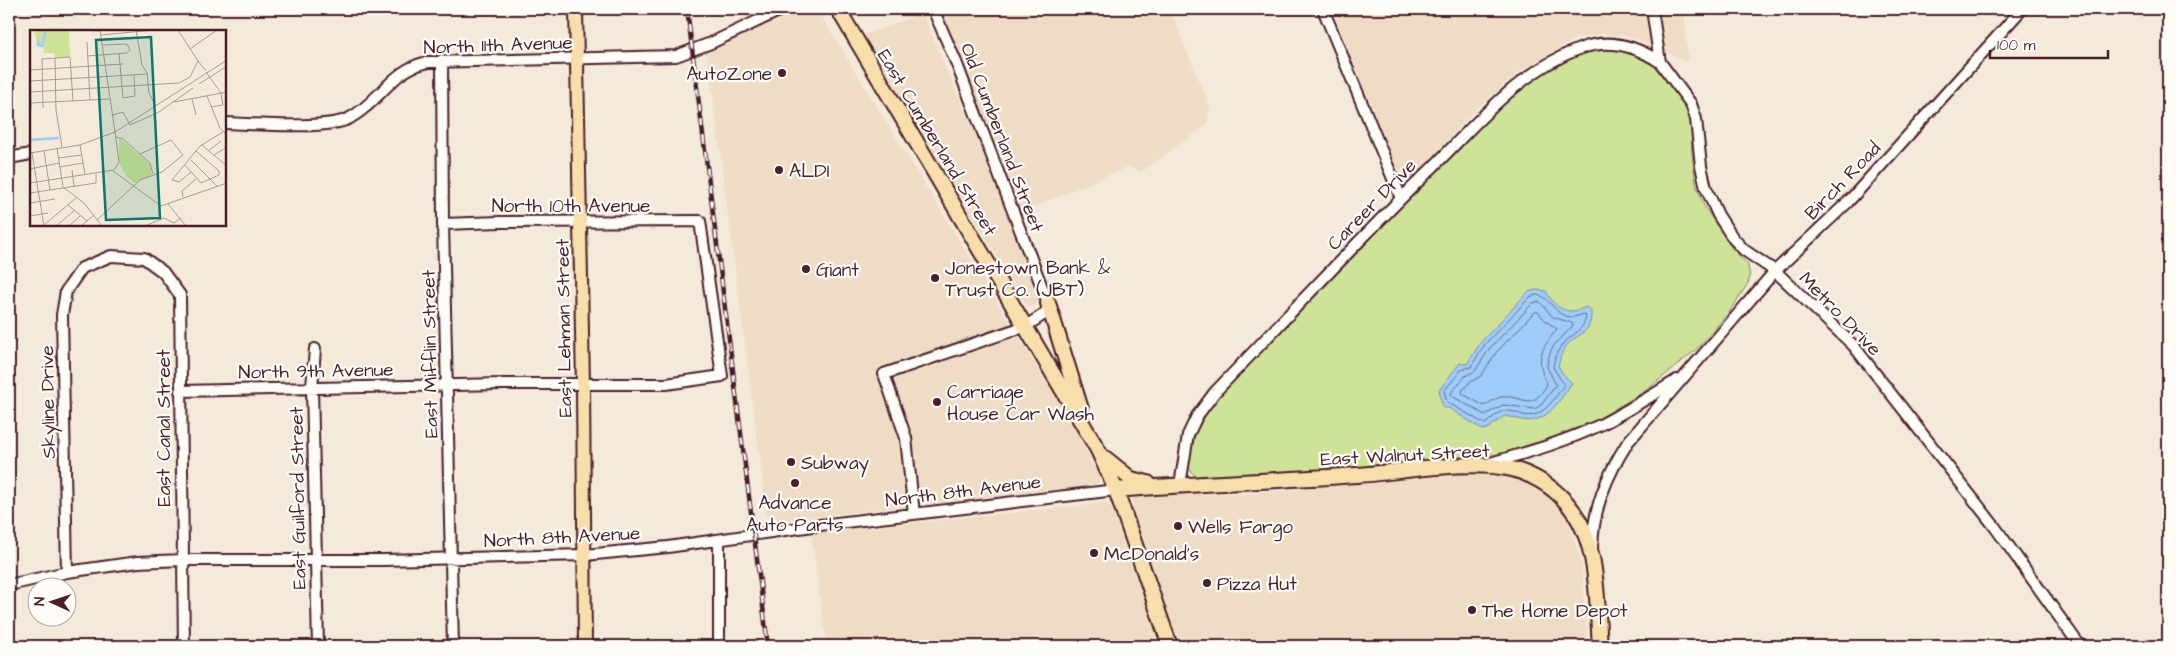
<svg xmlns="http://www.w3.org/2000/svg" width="2177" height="655" viewBox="0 0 2177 655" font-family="'Architects Daughter',sans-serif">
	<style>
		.built { fill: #eeddc4 }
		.green { fill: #cee397; stroke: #8c8161 }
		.water { fill: #9ecdf9; stroke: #7c87a7 }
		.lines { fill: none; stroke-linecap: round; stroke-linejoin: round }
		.shore { stroke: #6c657d; stroke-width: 1 }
		.minor-casing { stroke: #4a1f2b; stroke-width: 14 }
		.major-casing { stroke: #4a1f2b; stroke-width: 16 }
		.highway-casing { stroke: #4a1f2b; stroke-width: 18 }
		.minor { stroke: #fdfcf7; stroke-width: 10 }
		.major { stroke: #f8deab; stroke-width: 12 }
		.highway { stroke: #f8deab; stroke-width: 14 }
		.rail-casing { stroke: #4a1f2b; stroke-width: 4.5 }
		.rail { stroke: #fdfcf7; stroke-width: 2.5; stroke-dasharray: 8; stroke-linecap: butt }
		.poi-dot { fill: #4a1f2b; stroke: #fdfcf7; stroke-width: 2 }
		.labels { text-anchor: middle; stroke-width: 4.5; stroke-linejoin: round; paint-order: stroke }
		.street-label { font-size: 19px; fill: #4a1f2b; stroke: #fdfcf7 }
		.poi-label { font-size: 19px; fill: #4a1f2b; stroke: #fdfcf7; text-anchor: start }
		.inset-river { fill: none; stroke: #9ecdf9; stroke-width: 2.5 }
		.inset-road { fill: none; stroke: #b09993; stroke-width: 1 }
		.view { fill: #0f766e; fill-opacity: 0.15; stroke: #0f766e; stroke-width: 2.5 }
		.inset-edge { fill: none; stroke: #4a1f2b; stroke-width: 2.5 }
	</style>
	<rect width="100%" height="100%" fill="#f4ead9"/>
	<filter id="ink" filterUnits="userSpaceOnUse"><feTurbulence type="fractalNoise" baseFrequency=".02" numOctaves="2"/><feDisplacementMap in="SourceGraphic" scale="10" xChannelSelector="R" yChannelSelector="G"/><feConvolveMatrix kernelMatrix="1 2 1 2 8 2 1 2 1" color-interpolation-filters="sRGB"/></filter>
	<g filter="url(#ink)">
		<!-- built -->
		<path class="built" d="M794 9H817L1080 437 1099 476V481L1095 485 768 522 707 52Z
			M941 9H1170L1210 108 1207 125 1141 172 1128 167 1021 212Z
			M1332 9H1684L1688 62 1632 37 1603 34 1577 38 1518 73 1475 110 1404 187Z
			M922 13 1010 214 1039 297 1038 303 1032 307 1028 308 894 88 864 35Z
			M1479 473 1515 476 1536 485 1563 509 1570 525 1582 566 1587 639 1564 646H1180L1132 511V502L1134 498 1140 494H1240Z
			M1107 503 1111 505 1160 646H796L826 640 811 533Z"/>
		<!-- green -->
		<path class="green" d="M1593 48H1609L1632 53 1640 58 1655 67 1682 101 1691 121 1692 155 1696 184 1704 206 1731 247 1748 265 1750 278 1747 285 1730 311 1697 349 1648 389 1598 419 1544 441 1498 454 1452 462 1200 478C1170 466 1204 418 1215 401L1434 173 1489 119 1522 88 1540 75Z"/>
		<!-- water -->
		<path class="water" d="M1536 290 1546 291C1555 309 1568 316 1586 307L1591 310C1593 338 1573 332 1563 351 1560 355 1560 361 1558 366L1564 375 1572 383C1560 399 1547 425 1523 420 1516 419 1511 416 1504 416L1489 428 1483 430 1449 408H1443L1439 390 1460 363 1467 364 1481 342 1528 292Z"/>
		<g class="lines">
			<!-- shore -->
			<path class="shore" d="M1537 295C1554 296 1554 326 1584 314L1586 316C1583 338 1557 335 1553 367L1564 385C1555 398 1542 420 1523 415 1517 413 1511 410 1504 411 1497 412 1491 420 1485 424L1447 402 1444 391 1462 369 1471 367 1485 344 1530 297Z
				M1540 302 1553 317 1572 323 1573 325C1560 342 1550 341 1547 367L1556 385 1542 404 1535 409 1503 405 1485 415 1452 396 1451 393 1465 376 1475 371 1490 348 1533 303Z
				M1535 312H1538L1546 321 1557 329C1540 351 1535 358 1547 385 1529 413 1527 395 1502 397 1495 398 1490 403 1484 406L1463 394 1462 391 1469 383 1481 376 1496 353Z"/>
			<defs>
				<path id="minor" d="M1323 9 1401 198
					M1652 9 1660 62 1691 104 1696 119 1701 166 1706 188 1718 215 1733 238 1744 250 1775 271 1853 345 1995 527 2080 646
					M442 60 443 224 453 646
					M225 123C254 124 328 130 350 118 381 101 392 68 429 62L676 56 711 43 783 9
					M9 158 31 154
					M315 349 312 387 318 646
					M180 391 502 384H666L722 376 700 221 500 222 443 224
					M1487 464C1525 453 1565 442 1600 425 1626 412 1651 396 1677 380
					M1180 485 1188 435 1197 416 1215 392C1287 317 1358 240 1433 167 1477 123 1521 69 1582 48 1610 38 1636 46 1660 62
					M914 514 906 438 884 374 1026 326 1046 313 1048 303 956 62 933 9
					M1592 548C1593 508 1607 475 1628 442L1775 271 1848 202 2022 9
					M67 572 62 315 66 291 82 268 111 256 144 258 163 272 180 295 184 646
					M9 585 67 572 138 562 182 560H383L585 555 668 547 820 525 1116 490
					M719 646V540"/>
				<path id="major" d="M576 9 583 385 585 646"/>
				<path id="highway" d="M838 9 1098 450 1116 490 1170 646
					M1048 303 1081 409
					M1105 458 1131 479 1148 483
					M1116 490C1196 483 1277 481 1357 475 1403 472 1468 459 1512 469 1532 474 1552 486 1566 502 1600 540 1596 598 1600 646"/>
			</defs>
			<!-- minor casing -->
			<use href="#minor" class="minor-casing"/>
			<!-- major casing -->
			<use href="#major" class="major-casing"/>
			<!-- highway casing -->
			<use href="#highway" class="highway-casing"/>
			<!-- minor -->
			<use href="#minor" class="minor"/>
			<!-- major -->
			<use href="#major" class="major"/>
			<!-- highway -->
			<use href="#highway" class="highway"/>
			<defs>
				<path id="rail" d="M687 9 768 646"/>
			</defs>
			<!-- rail casing -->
			<use href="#rail" class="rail-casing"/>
			<!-- rail -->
			<use href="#rail" class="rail"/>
		</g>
	</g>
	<!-- markers -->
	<g class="poi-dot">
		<circle cx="782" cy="73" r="5"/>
		<circle cx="779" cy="170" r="5"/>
		<circle cx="806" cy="269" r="5"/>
		<circle cx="935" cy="278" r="5"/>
		<circle cx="937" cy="402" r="5"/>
		<circle cx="791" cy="462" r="5"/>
		<circle cx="795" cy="483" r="5"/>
		<circle cx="1178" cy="526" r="5"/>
		<circle cx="1094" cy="553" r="5"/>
		<circle cx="1207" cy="583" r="5"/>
		<circle cx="1472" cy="610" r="5"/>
	</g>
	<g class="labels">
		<!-- street labels -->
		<g class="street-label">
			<text transform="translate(498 44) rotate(-2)" y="7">North 11th Avenue</text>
			<text transform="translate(1003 137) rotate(69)" y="7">Old Cumberland Street</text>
			<text transform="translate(938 142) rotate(59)" y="7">East Cumberland Street</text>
			<text transform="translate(1842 180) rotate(-46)" y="7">Birch Road</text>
			<text transform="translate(1371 204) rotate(-46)" y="7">Career Drive</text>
			<text x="571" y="212">North 10th Avenue</text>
			<text transform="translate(1841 313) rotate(46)" y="7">Metro Drive</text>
			<text transform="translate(563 328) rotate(-91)" y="7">East Lehman Street</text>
			<text transform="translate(429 354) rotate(-91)" y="7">East Mifflin Street</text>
			<text transform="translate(316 370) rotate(-1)" y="7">North 9th Avenue</text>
			<text transform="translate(47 402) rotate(-91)" y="7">Skyline Drive</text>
			<text transform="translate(163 428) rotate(-90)" y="7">East Canal Street</text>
			<text transform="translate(1405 454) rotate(-3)" y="7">East Walnut Street</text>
			<text transform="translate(963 490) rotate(-7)" y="7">North 8th Avenue</text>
			<text transform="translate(297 498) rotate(-91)" y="7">East Guilford Street</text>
			<text transform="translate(562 536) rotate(-3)" y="7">North 8th Avenue</text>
		</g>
		<!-- poi labels -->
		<g class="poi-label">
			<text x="772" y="80" text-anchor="end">AutoZone</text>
			<text x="789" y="177">ALDI</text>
			<text x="945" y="274">Jonestown Bank &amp;<tspan x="945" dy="22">Trust Co. (JBT)</tspan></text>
			<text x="816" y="276">Giant</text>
			<text x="947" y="398">Carriage<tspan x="947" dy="22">House Car Wash</tspan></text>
			<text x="801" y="469">Subway</text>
			<text x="795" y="509" text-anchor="middle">Advance<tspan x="795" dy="22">Auto Parts</tspan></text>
			<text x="1188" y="533">Wells Fargo</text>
			<text x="1104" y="560">McDonald's</text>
			<text x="1217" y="590">Pizza Hut</text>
			<text x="1482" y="617">The Home Depot</text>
		</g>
	</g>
	<!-- overview -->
	<g transform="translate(30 30)">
		<rect width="196" height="196" fill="#f4ead9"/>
		<path d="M4 0H39L40 27 25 28 24 23H14L13 15H8ZM89 108 120 134 122 145 105 153 97 147 89 132Z" fill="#cee397"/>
		<path class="inset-river" d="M8 9V15L12 16 16 0M0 110 29 108"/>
		<path class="inset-road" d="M49 0 70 1M70 0 85 102M106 0 112 35 117 43 119 63 125 75M148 0 168 31M71 5 124 0M57 12 60 70M160 19 187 0M89 23 93 68 105 66 104 45M57 26 97 23 100 20 97 14 73 15M25 28 26 80 32 117M0 33 1 79M0 40 93 34M176 42 191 63 193 75 181 77M0 51 118 44M169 54 197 36M0 62 149 53 160 47 168 31 176 41M177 66 190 98 197 105M162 69 166 85M144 72 197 62M0 73 79 69M13 78 12 29 40 27 43 71M82 85 93 82 100 95 129 82 163 58M86 107 93 109 120 133 123 144M50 115 55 144M172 115 197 136M27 118 33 157 54 173 72 196M14 121 20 160M178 121 191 111M0 123 50 115 85 102 197 30M2 123 14 196M184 125 197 117M28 128 52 125M161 130 188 157M155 135 171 153 189 145V141L166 121M30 137 53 133M0 139 29 133M42 140 44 156M83 141 131 176 197 153M161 142 149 152 142 150 170 116 193 102M0 153 84 140 89 132 85 102M0 163 66 153V144M153 167 152 161 166 149M0 173 25 169M138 174 156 196M38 175 57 191M0 186 18 183M67 190 110 150 132 142 153 125 141 110 110 124M14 195 46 168M26 196 45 180M39 196 51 185M51 196 64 185M115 196 134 188 144 193 151 188"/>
		<path class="view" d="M121 7 130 188 76 190 66 10Z"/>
		<rect width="196" height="196" class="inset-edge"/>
	</g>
	<!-- margin -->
	<rect width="2177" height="655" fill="none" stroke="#fdfcf7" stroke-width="30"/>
	<rect x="15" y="15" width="2147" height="625" fill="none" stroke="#4a1f2b" stroke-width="2" filter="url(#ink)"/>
	<!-- north arrow -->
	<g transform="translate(52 602) rotate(273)"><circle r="24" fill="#fdfcf7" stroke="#b5a4a5"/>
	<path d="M0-4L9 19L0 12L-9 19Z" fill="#4a1f2b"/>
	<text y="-8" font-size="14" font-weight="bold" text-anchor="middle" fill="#4a1f2b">N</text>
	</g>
	<!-- scale -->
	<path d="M1990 50v8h118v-8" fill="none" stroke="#4a1f2b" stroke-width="2.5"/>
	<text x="1997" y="50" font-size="15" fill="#4a1f2b" stroke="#fdfcf7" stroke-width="4" paint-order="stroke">100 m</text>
</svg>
